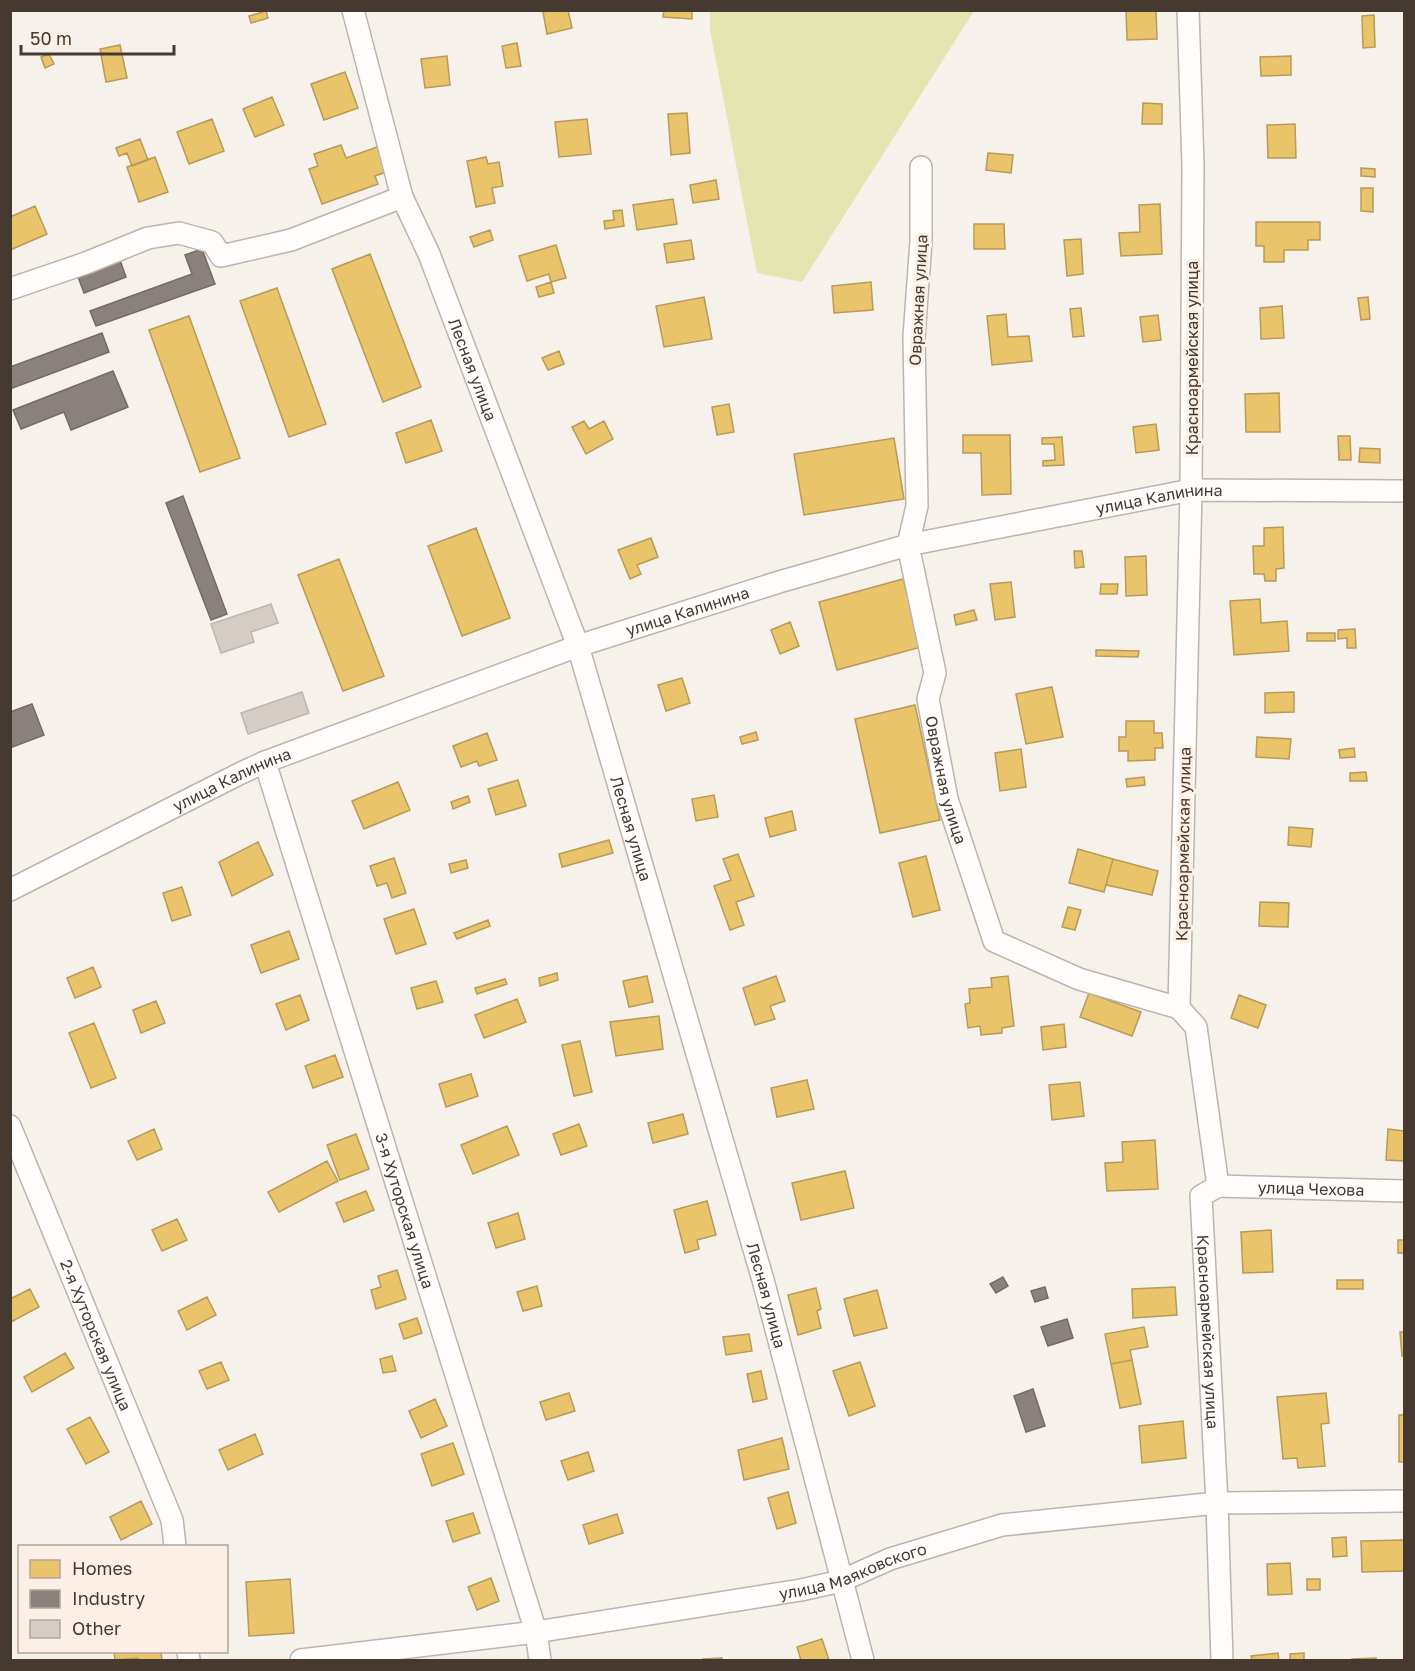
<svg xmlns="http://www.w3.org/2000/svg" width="1415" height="1671" viewBox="0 0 1415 1671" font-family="'Golos Text',sans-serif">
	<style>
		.green { fill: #e4e5b1 }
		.homes { fill: #e9c46a; stroke: #b89a59; stroke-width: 1.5 }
		.industry { fill: #8a817c; stroke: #756b65; stroke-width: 1.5 }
		.building { fill: #d4ccc5; stroke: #bdb6ae; stroke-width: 1.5 }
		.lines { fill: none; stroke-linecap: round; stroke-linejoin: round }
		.minor-casing { stroke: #bcb4ad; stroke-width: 24 }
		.minor { stroke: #fefdfc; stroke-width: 21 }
		.labels { text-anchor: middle; stroke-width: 6; stroke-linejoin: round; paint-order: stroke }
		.street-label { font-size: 16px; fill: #453930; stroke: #fcf0e6 }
	</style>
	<rect width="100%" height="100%" fill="#f7f1eb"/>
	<!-- green -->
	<path class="green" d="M710 11H974L802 282 757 273 710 30Z"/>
	<!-- homes -->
	<path class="homes" d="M549 10H568L572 28 547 34 543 12Z
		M664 10H692V19L663 17Z
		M1126 10H1156L1157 39 1127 40Z
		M266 11 268 18 251 23 249 16Z
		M1374 15 1375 47 1363 48 1362 16Z
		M517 43 521 66 506 68 502 46Z
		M120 45 127 78 106 82 100 49Z
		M49 54 54 64 45 68 41 57Z
		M447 56 450 85 425 88 421 59Z
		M1291 56V75L1261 76 1260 57Z
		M345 72 358 108 324 120 311 84Z
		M272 97 284 125 255 137 243 109Z
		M1143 103 1162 104V124H1142Z
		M687 113 690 153 671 155 668 114Z
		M212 119 224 151 189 164 177 132Z
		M587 119 591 154 559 157 555 122Z
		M1295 124 1296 158H1268L1267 125Z
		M140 139 148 160 132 166 127 153 119 156 116 148Z
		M341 145 346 158 380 146 389 171 375 176 378 184 322 204 309 169 318 166 314 154Z
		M988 153 1013 155 1011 173 986 170Z
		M155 157 168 192 139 202 127 167Z
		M486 157 488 164 499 162 503 186 492 188 495 203 476 207 467 161Z
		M1361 168 1375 169V177L1361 176Z
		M716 180 719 199 693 203 690 185Z
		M1361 188H1373V212L1361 211Z
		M673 199 677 224 637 230 633 205Z
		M1160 204 1162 254 1121 256 1119 233 1140 232 1139 205Z
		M35 206 47 234 10 250V217Z
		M622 210 624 226 605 229 604 221 614 220 613 211Z
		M1256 222H1320V240H1308V250H1284V262H1264V246H1256Z
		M974 224H1004L1005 249H974Z
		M490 230 493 240 474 247 470 237Z
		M1081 239 1083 274 1067 276 1064 240Z
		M691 240 694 259 667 263 664 244Z
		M556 245 566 278 551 282 549 274 527 281 519 256Z
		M370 254 421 387 383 402 332 269Z
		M551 282 554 293 539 297 536 287Z
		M871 282 873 310 834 313 832 286Z
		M277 288 326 424 289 437 240 301Z
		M704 297 712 339 664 347 656 306Z
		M1368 297 1370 319 1361 320 1358 298Z
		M1282 306 1284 338 1261 339 1260 308Z
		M1081 308 1084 336 1073 337 1070 309Z
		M1006 314 1008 337 1029 336 1032 361 992 365 987 316Z
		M1158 315 1161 340 1143 342 1140 317Z
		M189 316 240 458 200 472 149 330Z
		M559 351 564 364 548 370 542 358Z
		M1279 393 1280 432H1246L1245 394Z
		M729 404 734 432 717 435 712 407Z
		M431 420 442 451 406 463 396 433Z
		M584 421 589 429 604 421 613 439 586 454 572 427Z
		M1156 424 1159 450 1136 453 1133 427Z
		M963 435H1010L1011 494 982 495 981 453H963Z
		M1338 436H1350L1351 460H1339Z
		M1062 437 1064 465 1043 466V461L1055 460 1054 444H1042V438Z
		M894 438 904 499 804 515 794 454Z
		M1360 448 1380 449V463L1359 462Z
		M1283 527 1284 568 1276 569V581H1265L1264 574H1254L1253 546H1264V528Z
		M476 528 510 618 462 636 428 546Z
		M651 538 658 557 637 565 641 574 630 579 618 550Z
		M1074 551H1082L1084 567 1075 568Z
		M1146 556 1147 595 1126 596 1125 557Z
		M339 559 384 676 343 691 298 575Z
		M903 579 921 647 837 670 819 602Z
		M1011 582 1015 617 995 620 990 584Z
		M1101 584H1118L1117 594H1100Z
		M1260 599 1261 623 1287 621 1289 651 1234 655 1230 601Z
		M974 610 977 620 956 625 954 615Z
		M790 622 799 646 780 654 771 630Z
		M1355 629 1356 648H1347V638L1338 639V630Z
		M1307 633H1335V641H1307Z
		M1096 650 1139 651 1138 657 1096 656Z
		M682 678 690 703 666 711 658 685Z
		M1052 687 1063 737 1026 744 1016 694Z
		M1294 692V712L1265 713V693Z
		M915 705 940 820 880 833 855 719Z
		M1126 721H1154V733H1162L1163 748H1155V760L1128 761V751H1119V737H1126Z
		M756 732 758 740 742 744 740 737Z
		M487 733 497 760 479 766 477 761 461 767 453 746Z
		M1257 737 1291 739 1289 759 1256 757Z
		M1354 748 1355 757 1340 758 1339 750Z
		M1021 749 1026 787 1000 791 995 753Z
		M1366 772 1367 781H1350V773Z
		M1144 777 1145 785 1127 787 1126 779Z
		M518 780 526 806 496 815 488 789Z
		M398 782 410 810 364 829 352 801Z
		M714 795 718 817 696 821 692 799Z
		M468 796 470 802 453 809 451 802Z
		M792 811 796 830 770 837 765 818Z
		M1289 827 1313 829 1311 847 1288 845Z
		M609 840 613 853 562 867 559 854Z
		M258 842 273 875 232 896 219 862Z
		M1078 849 1113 859 1104 892 1069 883Z
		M738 854 754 896 736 902 744 925 730 930 714 886 731 880 723 859Z
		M926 856 940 910 913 917 899 863Z
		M394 858 406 893 392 898 387 883 377 886 370 866Z
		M1113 859 1158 871 1152 895 1106 885Z
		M466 860 468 868 451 873 449 864Z
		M182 887 191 915 172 921 163 893Z
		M1260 902 1289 903 1288 927 1259 926Z
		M1068 907 1081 910 1075 930 1062 927Z
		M414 909 426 944 396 954 384 919Z
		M488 920 490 926 457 939 454 933Z
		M289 931 299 959 261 973 251 945Z
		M93 967 101 987 75 998 67 978Z
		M557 973 558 980 540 986 539 978Z
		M647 976 653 1002 629 1007 623 981Z
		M776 976 785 1001 770 1006 775 1019 755 1025 743 988Z
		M1008 976 1014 1026 1002 1028V1033L981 1035 980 1026 968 1028 965 1004 970 1003 969 989 992 987 991 978Z
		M505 979 507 984 477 994 475 988Z
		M436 981 443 1002 417 1009 411 988Z
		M1089 993 1141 1012 1132 1036 1080 1017Z
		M300 995 309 1020 286 1030 276 1004Z
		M1239 995 1266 1005 1258 1028 1231 1018Z
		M517 999 526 1022 484 1038 475 1015Z
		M156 1001 165 1023 141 1033 133 1010Z
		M659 1016 663 1049 616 1056 610 1022Z
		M94 1023 116 1078 91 1088 69 1033Z
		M1064 1024 1066 1047 1043 1050 1041 1027Z
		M580 1041 592 1092 574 1096 562 1045Z
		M335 1055 343 1077 313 1088 305 1066Z
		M471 1074 478 1096 446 1107 439 1084Z
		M807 1080 814 1109 777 1117 771 1088Z
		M1080 1082 1084 1116 1052 1120 1049 1085Z
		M683 1114 688 1134 653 1143 648 1123Z
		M579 1124 587 1146 561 1155 553 1134Z
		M507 1126 519 1155 473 1174 461 1145Z
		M154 1129 162 1149 137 1160 128 1141Z
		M1388 1129 1404 1131V1161L1386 1160Z
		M356 1134 369 1169 340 1180 327 1145Z
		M1155 1140 1158 1189 1107 1191 1105 1163 1123 1162 1122 1142Z
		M327 1161 338 1181 279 1212 268 1192Z
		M845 1171 854 1208 801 1220 792 1183Z
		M366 1191 374 1210 344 1222 336 1203Z
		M707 1201 716 1235 697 1240 699 1249 685 1253 674 1210Z
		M518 1213 525 1239 496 1248 488 1223Z
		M177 1219 187 1240 162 1251 152 1230Z
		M1271 1230 1273 1272 1243 1273 1241 1232Z
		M1398 1240H1404V1253H1398Z
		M397 1270 406 1299 376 1309 371 1290 381 1287 378 1276Z
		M1337 1280H1363V1289H1337Z
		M537 1286 542 1306 523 1311 517 1292Z
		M1175 1287 1177 1315 1133 1318 1132 1289Z
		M816 1288 821 1309 817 1311 821 1328 798 1335 788 1295Z
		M30 1289 39 1307 11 1322 10 1299Z
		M877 1290 887 1328 854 1336 844 1299Z
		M207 1297 216 1315 187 1330 178 1311Z
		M417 1318 422 1333 404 1339 399 1324Z
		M1144 1327 1148 1347 1130 1350 1132 1360 1111 1364 1105 1334Z
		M1400 1332H1404V1356H1402Z
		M749 1334 752 1351 726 1355 723 1337Z
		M65 1353 74 1368 32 1392 24 1377Z
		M392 1356 396 1371 383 1373 380 1359Z
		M1132 1360 1141 1404 1120 1408 1111 1364Z
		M221 1362 229 1380 207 1389 199 1371Z
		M860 1362 875 1406 849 1416 833 1371Z
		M761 1371 767 1399 753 1402 747 1374Z
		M569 1393 575 1411 546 1420 540 1402Z
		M1326 1393 1329 1423 1321 1424 1325 1466 1298 1468 1297 1458 1283 1459 1277 1397Z
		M435 1399 447 1426 421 1438 409 1411Z
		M1399 1415H1404V1462H1399Z
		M90 1417 109 1452 86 1464 67 1429Z
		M1183 1421 1186 1458 1142 1463 1139 1426Z
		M255 1434 263 1454 228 1470 219 1450Z
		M782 1438 789 1469 744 1480 738 1450Z
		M453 1443 464 1474 432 1486 421 1454Z
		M588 1452 594 1471 568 1480 561 1461Z
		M788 1492 796 1523 777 1529 768 1498Z
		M141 1501 152 1524 121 1540 110 1517Z
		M473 1513 480 1533 453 1542 446 1521Z
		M617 1514 623 1533 589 1544 583 1525Z
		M1346 1537 1347 1556 1333 1557 1332 1538Z
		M1404 1540V1571L1362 1572 1361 1541Z
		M1290 1563 1292 1594 1268 1595 1267 1564Z
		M491 1578 499 1601 477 1610 468 1587Z
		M290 1579 294 1633 249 1636 246 1582Z
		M1307 1579H1320V1590H1307Z
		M822 1639 829 1660H801L797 1647Z
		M114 1652H161L162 1660H139L138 1658 115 1660Z
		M1278 1653 1279 1660H1252L1251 1656Z
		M1304 1653V1660H1290V1654Z
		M722 1658V1660H703V1659Z
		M1376 1658V1660H1352V1659Z"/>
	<!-- industry -->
	<path class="industry" d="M202 249 215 284 96 326 90 311 192 274 185 255Z
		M120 260 126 277 84 293 78 277Z
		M102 333 109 352 10 389V367Z
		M113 371 128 407 71 430 64 412 21 429 13 410Z
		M183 496 227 614 211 620 166 503Z
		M32 704 44 735 10 748V712Z
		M1003 1277 1008 1286 996 1293 990 1284Z
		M1045 1287 1048 1298 1035 1302 1031 1291Z
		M1067 1319 1073 1338 1048 1346 1041 1327Z
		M1033 1389 1045 1426 1026 1432 1014 1396Z"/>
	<!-- building -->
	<path class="building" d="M271 604 278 623 251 632 254 642 221 653 211 624Z
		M302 692 309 713 248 734 241 713Z"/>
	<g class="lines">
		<defs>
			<g id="minor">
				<path id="s1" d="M353 10 402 197 429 254 578 646 763 1280 863 1660"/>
				<path id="s2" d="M1188 10 1193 165 1191 490 1179 1008 1196 1027 1218 1186 1201 1196 1217 1503 1222 1660"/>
				<path id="s3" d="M921 167V241L914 337 917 506 908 545 935 673 928 699 947 799 994 941 1079 979 1179 1008"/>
				<path d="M10 289 86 263 148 238 179 233 212 242 221 256 291 240 402 197"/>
				<path id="s4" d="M265 762 536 1632 540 1660"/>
				<path id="s5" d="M10 890 241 773 265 762 578 646 779 582 908 545 1191 490 1404 491"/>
				<path id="s6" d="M10 1126 172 1520 175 1546"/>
				<path id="s7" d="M1218 1186 1404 1191"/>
				<path d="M188 1652 189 1660"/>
				<path id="s8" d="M301 1660 536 1632 801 1590 841 1581 890 1559 1002 1525 1217 1503 1404 1501"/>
			</g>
		</defs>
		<!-- minor casing -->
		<use href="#minor" class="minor-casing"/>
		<!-- minor -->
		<use href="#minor" class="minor"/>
	</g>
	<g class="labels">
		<!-- street labels -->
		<g class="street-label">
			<text transform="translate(918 300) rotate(-87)" y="6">Овражная улица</text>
			<text transform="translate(1192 358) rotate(-90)" y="6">Красноармейская улица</text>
			<text dy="6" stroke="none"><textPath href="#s1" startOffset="380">Лесная улица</textPath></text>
			<text dy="6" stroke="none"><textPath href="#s5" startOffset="1220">улица Калинина</textPath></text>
			<text dy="6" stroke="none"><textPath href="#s5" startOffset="734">улица Калинина</textPath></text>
			<text dy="6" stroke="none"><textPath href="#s3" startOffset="620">Овражная улица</textPath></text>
			<text dy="6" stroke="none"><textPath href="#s5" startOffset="248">улица Калинина</textPath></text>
			<text dy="6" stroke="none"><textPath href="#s1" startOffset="866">Лесная улица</textPath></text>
			<text transform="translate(1183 844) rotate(-89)" y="6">Красноармейская улица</text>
			<text dy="6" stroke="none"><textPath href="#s7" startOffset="93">улица Чехова</textPath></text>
			<text dy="6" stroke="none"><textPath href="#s4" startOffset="470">3-я Хуторская улица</textPath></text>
			<text dy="6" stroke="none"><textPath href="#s1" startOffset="1352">Лесная улица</textPath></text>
			<text dy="6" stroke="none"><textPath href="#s2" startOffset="1340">Красноармейская улица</textPath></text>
			<text dy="6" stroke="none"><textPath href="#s6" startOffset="226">2-я Хуторская улица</textPath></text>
			<text dy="6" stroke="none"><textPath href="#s8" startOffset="560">улица Маяковского</textPath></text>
		</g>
	</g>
	<!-- border -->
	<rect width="1415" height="1671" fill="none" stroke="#453930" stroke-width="24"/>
	<!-- legend -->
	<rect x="18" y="1545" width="210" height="108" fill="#fcf0e6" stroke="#b3a79d" stroke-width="1.5"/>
	<rect x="30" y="1560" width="30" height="18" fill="#e9c46a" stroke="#b3a79d" stroke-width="1.5"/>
	<text x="72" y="1575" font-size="18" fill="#453930">Homes</text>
	<rect x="30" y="1590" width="30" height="18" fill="#8a817c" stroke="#b3a79d" stroke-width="1.5"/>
	<text x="72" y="1605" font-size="18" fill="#453930">Industry</text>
	<rect x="30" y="1620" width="30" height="18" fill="#d4ccc5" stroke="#b3a79d" stroke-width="1.5"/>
	<text x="72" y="1635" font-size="18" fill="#453930">Other</text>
	<!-- scale -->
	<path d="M21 45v9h153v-9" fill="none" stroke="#453930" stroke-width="3"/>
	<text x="30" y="45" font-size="18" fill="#453930" stroke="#fcf0e6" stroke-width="4.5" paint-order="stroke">50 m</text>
</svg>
